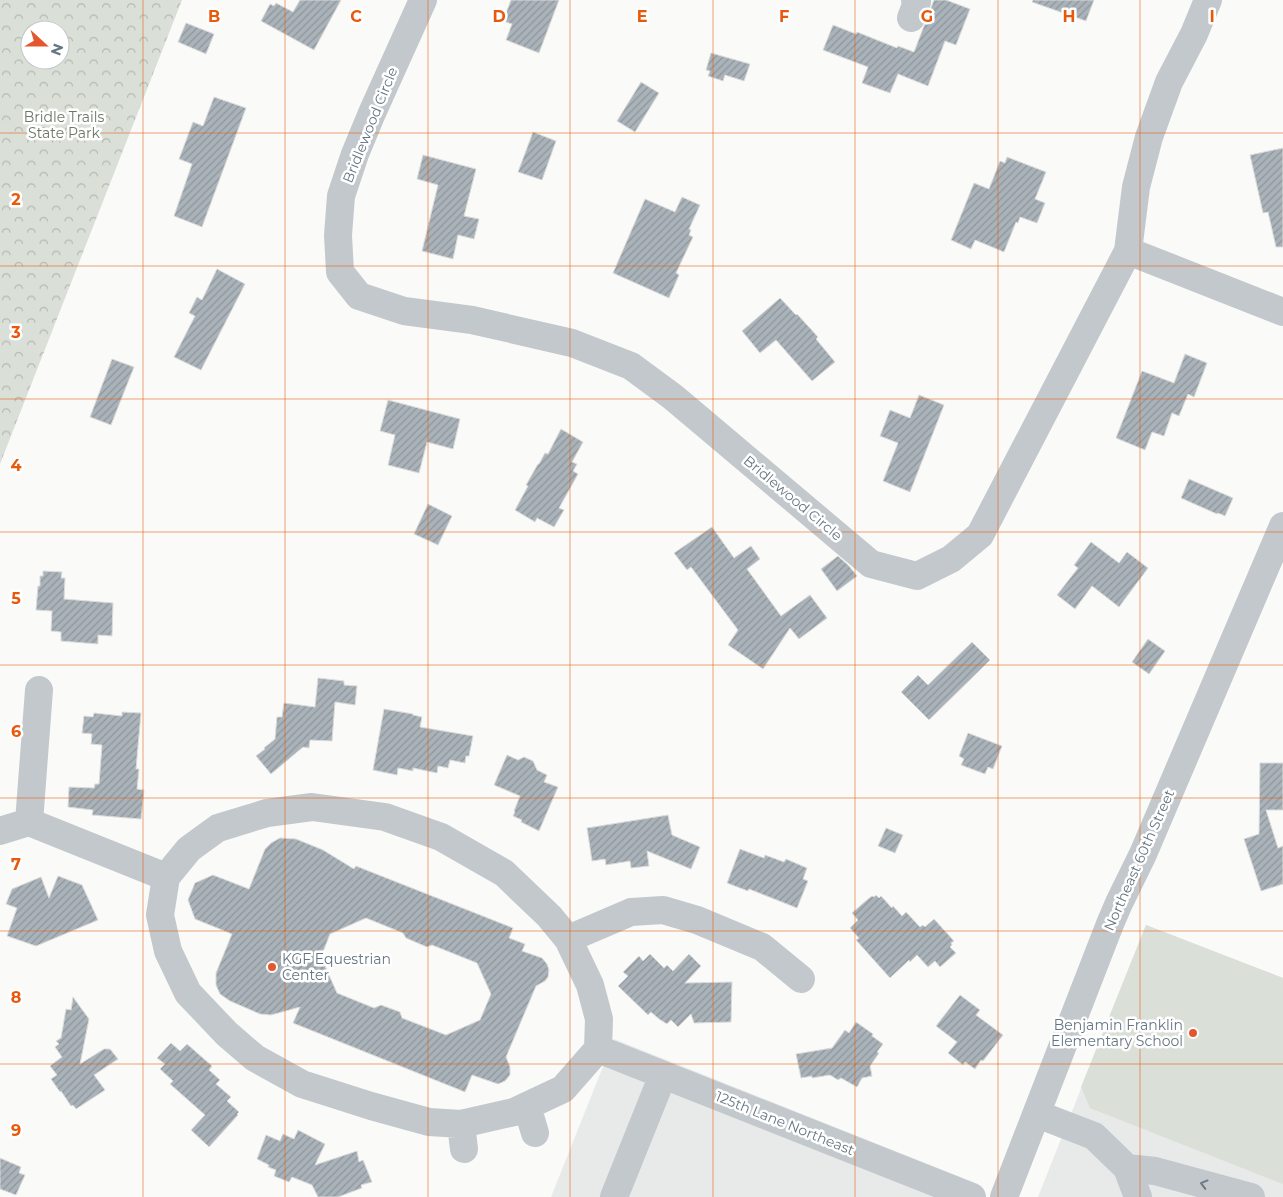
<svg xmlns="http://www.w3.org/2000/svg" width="1283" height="1197" viewBox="0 0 1283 1197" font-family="Montserrat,sans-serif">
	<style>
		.built { fill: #e8e9e9 }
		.grass { fill: #dadfd7 }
		.park { fill: url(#park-crowns); fill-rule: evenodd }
		.building { fill: url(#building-hatch); stroke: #dcdcda; fill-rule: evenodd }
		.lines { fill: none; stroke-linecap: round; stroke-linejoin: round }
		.minor { stroke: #c3c8cc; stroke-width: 28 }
		.oneway { stroke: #6a7a87 }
		.grid { fill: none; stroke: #e8590c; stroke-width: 1; stroke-opacity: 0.55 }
		.poi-dot { fill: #e4572e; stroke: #fff; stroke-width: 2 }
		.labels { text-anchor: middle; stroke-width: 5; stroke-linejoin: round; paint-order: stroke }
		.park-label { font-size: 14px; fill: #687a64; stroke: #fff }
		.street-label { font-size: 14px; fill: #657683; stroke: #fff }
		.poi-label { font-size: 14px; fill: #657683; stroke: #fff; text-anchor: start }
		.grid-label { font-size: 16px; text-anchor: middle; font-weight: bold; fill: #e8590c; stroke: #fff; stroke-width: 5; stroke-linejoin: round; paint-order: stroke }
	</style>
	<defs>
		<pattern id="park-crowns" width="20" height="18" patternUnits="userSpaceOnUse" patternTransform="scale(1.25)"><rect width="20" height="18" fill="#dadfd7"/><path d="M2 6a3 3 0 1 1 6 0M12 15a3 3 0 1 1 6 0" fill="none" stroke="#b4b9b4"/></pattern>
		<pattern id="building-hatch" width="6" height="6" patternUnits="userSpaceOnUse" patternTransform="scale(1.25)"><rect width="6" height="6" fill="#aab3b9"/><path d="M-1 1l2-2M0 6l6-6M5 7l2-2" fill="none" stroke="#8e969c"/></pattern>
	</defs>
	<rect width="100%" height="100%" fill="#fafaf8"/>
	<!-- built -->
	<path class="built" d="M1146 925 1283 978V1197H1038Z
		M614 1039 978 1184 973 1197H551Z"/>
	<!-- grass -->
	<path class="grass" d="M1146 925 1283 978V1184L1090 1108 1081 1087Z"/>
	<!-- park -->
	<path class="park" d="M0 0H182L0 464ZM30 30H60V60H30Z"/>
	<!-- building -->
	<path class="building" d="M300 0H341L314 50 261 21 270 4 274 6 276 3 293 12Z
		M511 0H559L539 53 506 40 512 24 503 21Z
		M934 0H946L970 9 956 45 945 41 928 86 898 74 890 93 862 83 868 67 823 50 833 25 856 34 857 32 897 48 898 46 914 52Z
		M1033 0H1094L1086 21 1032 2Z
		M186 23 214 34 206 54 178 42Z
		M711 53 750 64 744 81 725 75 723 81 708 76 710 71 706 70Z
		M641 82 659 93 635 132 617 121Z
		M214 97 246 108 202 227 174 216 192 164 179 159 193 122 203 126Z
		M533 132 556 141 542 180 518 172Z
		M1283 148V247H1276L1268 212 1263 213 1250 155Z
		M423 155 476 169 464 216 479 219 474 239 458 235 453 259 422 251 438 185 417 179Z
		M1007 157 1046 172 1035 199 1045 203 1037 223 1020 217 1018 223 1016 222 1004 252 975 240 971 249 951 240 974 183 989 189 1000 161 1005 163Z
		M682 197 700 205 689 229 691 230 689 235 693 237 676 273 679 275 669 298 613 273 645 199 675 212Z
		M217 269 245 284 201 370 174 357 195 316 189 313 197 297 202 300Z
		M780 298 796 315 797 314 818 337 816 339 835 362 812 381 776 340 760 353 742 331Z
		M1185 354 1207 363 1194 397 1188 394 1179 416 1172 413 1164 436 1152 432 1145 450 1116 438 1142 371 1174 383Z
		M112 359 134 367 111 425 90 417Z
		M919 395 944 405 910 492 883 481 898 443 880 436 890 410 910 418Z
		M388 400 460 419 453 449 427 442 419 473 388 465 395 435 380 431Z
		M561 429 583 442 572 462 577 464 573 471 578 474 559 508 564 510 554 527 537 518 535 522 515 510 528 486 526 485 538 464H539L545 453 548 454Z
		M1189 479 1233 498 1225 516 1218 513 1217 514 1181 498Z
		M428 504 452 516 438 545 414 534Z
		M712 527 734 558 751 546 760 559 747 569 781 616 810 595 827 618 799 639 790 628 763 669 728 645 738 630 691 567 687 570 674 553Z
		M1091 542 1119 563 1127 552 1148 568 1119 607 1092 586 1075 609 1057 595 1078 568 1074 565Z
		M838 556 849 566 857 576 837 591 821 569Z
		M43 571 62 572 61 578H65L64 599 113 603 112 636 98 635V644L73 642 61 641V632L51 631 52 611 36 610 38 586H40V576H43Z
		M1148 639 1165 651 1149 674 1132 662Z
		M972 642 990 660 929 720 901 692 918 675 928 685Z
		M318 678 344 681V685L357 686 355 705 335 702 332 741 310 740 309 748 303 747 271 774 256 756 265 749 264 748 275 739 277 717H282L284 703 315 707Z
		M384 709 413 714V715L422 717 420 727 473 736 469 756H466L465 763 450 760 448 768 438 766 437 773 413 768V771L398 768 397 775 373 770Z
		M122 712 141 713 136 769H139L137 789 144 790 141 819 92 815 93 810 68 807 69 787 94 788 95 784H99L102 745 91 744 92 734 82 733 84 716 93 717 94 713 122 716Z
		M968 733 1002 746 993 769 988 767 985 774 961 765 964 759 959 756Z
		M507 755 518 760 524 757 533 761 537 770 547 775 544 782 558 787 539 831 521 822 522 820 513 816 515 812 514 811 520 796 494 785Z
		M1260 763H1283V810H1266L1278 848 1283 846V884L1261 891 1244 839 1259 834Z
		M668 815 672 835 700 847 691 869 647 851 649 866 631 868 630 861 606 865 605 859 592 861 587 828Z
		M886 828 903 835 895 853 878 846Z
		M280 838 296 839 323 850 354 869 356 866 513 928 509 938 525 944 522 951 542 958 547 964 549 970 548 977 545 981 536 986 506 1057 510 1067V1075L505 1081 498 1084 472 1075 465 1092 293 1023 300 1007 271 1015 260 1014 230 1001 220 994 216 985V973L232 934 195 919 188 900 195 883 213 875 249 889 265 849 271 843ZM366 918 403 933 406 938 427 947 432 945 477 963 491 994 480 1020 446 1035 402 1018 400 1012 381 1005 374 1008 337 993 321 957 330 934Z
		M740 849 764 858 765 855 784 862 786 859 807 868 803 879 808 881 797 908 749 889 748 891 727 883Z
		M58 876 82 885 98 920 36 946 7 936 17 908 6 904 12 889 41 877 49 898Z
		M876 895 879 898 881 896 892 908 893 906 902 916 906 912 920 927 923 925 925 927 934 919 954 941 951 943 952 945 950 947 956 953 940 967 935 961 928 967 917 955 910 962 909 960 890 978 856 940 859 938 850 928 858 920 852 913 868 899 872 896 874 897Z
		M650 954 664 968 667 965 673 971 689 954 701 966 685 983 732 982 731 1022 694 1023 691 1014 678 1027 671 1020 667 1024 659 1019 651 1012 648 1015 618 986 628 976 623 972 639 956 643 961Z
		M960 995 980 1010 976 1015 1003 1035 983 1061 981 1060 975 1069 965 1062 963 1065 948 1053 957 1042 936 1026Z
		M73 997 89 1019 80 1064 104 1049H110L118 1059 94 1075 105 1090 76 1109 73 1105 71 1106 61 1091 60 1092 51 1079 57 1075 50 1066 62 1057 55 1047 59 1044 56 1041 61 1038 66 1009 71 1010Z
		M856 1022 873 1034 872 1036 883 1044 877 1052 879 1053 870 1066 872 1076 862 1078 857 1087 841 1078 838 1080 830 1075 812 1078V1076L801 1078 796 1054 832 1048 845 1030 849 1033Z
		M171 1043 180 1051 187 1044 212 1066 209 1070 220 1080 216 1084 231 1097 227 1101 239 1112 237 1114 238 1115 209 1147 191 1130 205 1115 170 1084 173 1081 160 1069 165 1064 157 1058Z
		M298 1130 325 1144 315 1165 357 1151 359 1162 363 1160 372 1182 361 1185 362 1188 338 1197H318L312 1185 292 1177 289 1182 274 1176 276 1170 268 1167 269 1165 257 1159 266 1135 280 1141 283 1134 294 1139Z
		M0 1158 21 1167 19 1173 25 1175 16 1195 0 1189Z"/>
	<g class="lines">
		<!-- minor -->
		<path class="minor" d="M423 0 372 113 355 154 341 196 338 235 340 272 359 296 404 311 472 320 572 343 631 366 673 397 871 564 917 576 951 559 980 535 1128 251 1136 187 1149 137 1169 82 1194 34 1208 0
			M911 18 917 2 915 0
			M1128 251 1283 312
			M312 807 385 817 441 837 504 873 549 916 568 939 590 985 599 1019 598 1049 563 1089 514 1112 461 1124 429 1122 371 1106 302 1084 255 1058 227 1034 188 993 168 951 160 915 166 877 189 849 218 828 267 813Z
			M29 822 39 690
			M0 831 29 822 166 877
			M568 939 631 912 663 910 697 920 762 947 801 979
			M598 1049 972 1197
			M527 1106 535 1133
			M1037 1114 1094 1136 1127 1168 1138 1197
			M461 1124 464 1149
			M1127 1168 1155 1171 1251 1197
			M614 1197 663 1075
			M1004 1197 1110 924 1119 903 1143 854 1283 526"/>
	</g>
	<!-- one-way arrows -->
	<defs><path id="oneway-chevron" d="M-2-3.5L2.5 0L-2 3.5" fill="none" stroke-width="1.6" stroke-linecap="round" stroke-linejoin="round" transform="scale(1.25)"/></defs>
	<use class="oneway" href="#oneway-chevron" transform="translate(1204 1184) rotate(-165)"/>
	<!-- grid -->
	<path class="grid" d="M143 0V1197M285 0V1197M428 0V1197M570 0V1197M713 0V1197M855 0V1197M998 0V1197M1140 0V1197M0 133H1283M0 266H1283M0 399H1283M0 532H1283M0 665H1283M0 798H1283M0 931H1283M0 1064H1283"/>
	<!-- markers -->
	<g class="poi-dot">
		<circle cx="272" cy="967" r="5"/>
		<circle cx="1193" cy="1033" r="5"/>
	</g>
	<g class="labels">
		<!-- park labels -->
		<g class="park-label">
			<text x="64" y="122">Bridle Trails<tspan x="64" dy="16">State Park</tspan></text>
		</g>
		<!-- street labels -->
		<g class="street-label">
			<text transform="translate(370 125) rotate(-68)" y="5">Bridlewood Circle</text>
			<text transform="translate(793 498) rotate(40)" y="5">Bridlewood Circle</text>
			<text transform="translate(1139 860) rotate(-66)" y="5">Northeast 60th Street</text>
			<text transform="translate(785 1123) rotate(22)" y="5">125th Lane Northeast</text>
		</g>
		<!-- poi labels -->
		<g class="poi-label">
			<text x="282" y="964">KGF Equestrian<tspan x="282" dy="16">Center</tspan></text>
			<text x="1183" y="1030" text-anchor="end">Benjamin Franklin<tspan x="1183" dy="16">Elementary School</tspan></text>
		</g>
	</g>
	<g class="grid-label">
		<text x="214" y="22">B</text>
		<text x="356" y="22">C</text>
		<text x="499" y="22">D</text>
		<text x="642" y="22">E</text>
		<text x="784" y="22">F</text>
		<text x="927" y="22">G</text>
		<text x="1069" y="22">H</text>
		<text x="1212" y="22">I</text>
		<text x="16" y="205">2</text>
		<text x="16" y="338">3</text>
		<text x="16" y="471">4</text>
		<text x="16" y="604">5</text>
		<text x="16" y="737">6</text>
		<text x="16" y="870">7</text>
		<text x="16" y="1003">8</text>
		<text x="16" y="1136">9</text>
	</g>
	<!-- north arrow -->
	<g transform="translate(45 45) rotate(111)"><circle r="24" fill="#ffffff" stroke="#c1c8cd"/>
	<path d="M0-4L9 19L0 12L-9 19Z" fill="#e4572e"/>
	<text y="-8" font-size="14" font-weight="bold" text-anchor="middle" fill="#657683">N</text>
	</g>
</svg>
